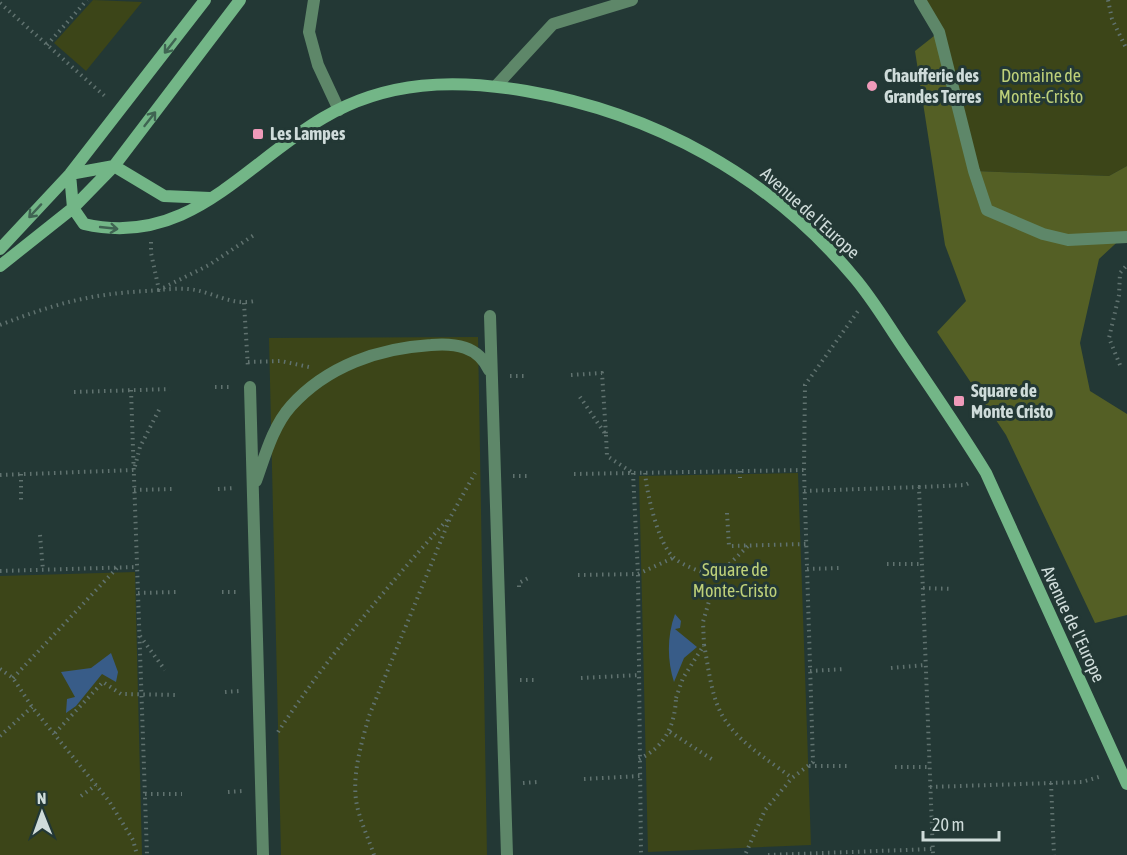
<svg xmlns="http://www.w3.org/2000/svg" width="1127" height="855" viewBox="0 0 1127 855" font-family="'Asap Condensed',sans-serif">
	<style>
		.green { fill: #3c4518 }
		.forest { fill: #545f25 }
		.water { fill: #385c88 }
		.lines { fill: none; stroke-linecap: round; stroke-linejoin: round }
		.path { stroke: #60726f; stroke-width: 4; stroke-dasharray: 1.5 4.5; stroke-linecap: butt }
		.lane { stroke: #5e8769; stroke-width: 12 }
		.secondary { stroke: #73b687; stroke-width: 12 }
		.oneway { stroke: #3f6452 }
		.poi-dot { fill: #ef9ab9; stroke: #233835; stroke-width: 2 }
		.labels { text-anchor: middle; stroke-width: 6; stroke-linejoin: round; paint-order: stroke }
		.poi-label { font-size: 18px; font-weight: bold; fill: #cfdcda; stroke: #233835; text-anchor: start }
		.park-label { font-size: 18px; fill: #bed079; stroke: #233835 }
		.street-label { font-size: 18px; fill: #cfdcda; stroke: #233835 }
	</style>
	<rect width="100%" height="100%" fill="#233835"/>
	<!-- green -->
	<path class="green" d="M93 0 142 2 86 71 54 43Z
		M920 0H1127V166L1109 176 974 171 939 32Z
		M478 337 487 855H281L269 338Z
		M798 473 811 845 648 852 639 476Z
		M135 572 142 855H0V576Z"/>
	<!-- forest -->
	<path class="forest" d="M939 32 974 171 1109 176 1127 166V233L1099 259 1080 343 1090 391 1127 414V615L1095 623 1006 435 937 332 966 301 945 245 915 51Z"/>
	<!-- water -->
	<path class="water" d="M675 614 681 621 680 628 675 629 697 647 684 658 674 682C667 660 667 636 675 614Z
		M111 653 118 672 116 682 102 674 76 706 66 713 67 699 75 697 61 672 91 668Z"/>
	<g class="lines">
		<!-- path -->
		<path class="path" d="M1108 0 1112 19 1127 50
			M0 3 107 98
			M47 45 87 0
			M151 242V253L159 290 209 265 254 235
			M244 303 248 368
			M0 325C54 304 89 294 147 291 160 290 175 288 188 289 212 291 230 306 255 301
			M248 362 281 361 309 367
			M1120 365 1109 338 1119 295 1120 273 1127 265
			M571 375 602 373 606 435 578 394
			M510 376H524
			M215 387H231
			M131 390 147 855
			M74 392 170 389
			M606 435 607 456 633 473
			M804 470 805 385 858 311
			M740 471V478
			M633 473 638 574 641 855
			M645 473C647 494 658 543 673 557 684 567 703 572 716 577L748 546
			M21 474V502
			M574 474 804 470 813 762 792 778 765 810 745 855
			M0 475 134 470 140 447 161 406
			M513 476H527
			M919 487 965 485 971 482
			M218 489 235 488
			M134 490 173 489
			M804 491 919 487 933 855
			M727 513 729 546 806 544
			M40 535 43 570
			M887 564H922
			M807 569 841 568
			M0 571 137 567
			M578 575 638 574 673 558
			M519 587V583L530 577
			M923 588 953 589
			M222 592H238
			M138 593 176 592
			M140 636 165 670
			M704 645C709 669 711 699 725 720 741 744 770 761 792 778
			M891 668 925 665
			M0 669 13 678 32 707 109 801 133 840 137 855
			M810 671 845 669
			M13 678 117 568
			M581 678 639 675
			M520 680H534
			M225 692 240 691
			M676 698 683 678 704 645 703 622 716 577
			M278 732C328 656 387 587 447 520
			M670 732 713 760
			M55 733 103 682 121 694 179 695
			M0 736 32 707
			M639 759C665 747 675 725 676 698
			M809 766H849
			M895 767H929
			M584 779 640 776
			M523 783 537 782
			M1051 783 1054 855
			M930 787 1082 782 1102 776
			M228 792 243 791
			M145 794H182
			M81 796 96 785
			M374 855C369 840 362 825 358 810 350 780 361 745 369 716L451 516 475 473
			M768 855 933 849"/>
		<!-- lane -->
		<path class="lane" d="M314 0 309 32 318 65 339 110
			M920 0 939 32 974 171 987 210 1043 234 1068 240 1127 237
			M496 86 553 24 632 0
			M490 316 507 855
			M250 387 263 855
			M256 481C265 456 273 426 291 406 327 366 379 348 431 345 455 343 478 346 489 370"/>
		<!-- secondary -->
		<path class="secondary" d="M70 174 73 208 84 224C188 248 243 165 323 118 387 80 455 79 526 91 654 113 769 176 853 276 873 299 889 327 907 353 934 393 961 432 986 473L1127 784
			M70 174 114 166 164 196 210 198
			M0 249 70 174 205 0
			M0 266 73 208 114 166 240 0"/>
	</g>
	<!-- one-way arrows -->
	<defs><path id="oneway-shaft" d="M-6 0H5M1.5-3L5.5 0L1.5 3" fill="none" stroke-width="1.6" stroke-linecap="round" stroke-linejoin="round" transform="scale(1.5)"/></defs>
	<g class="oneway">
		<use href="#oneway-shaft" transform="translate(170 46) rotate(128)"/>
		<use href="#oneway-shaft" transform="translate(150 119) rotate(-52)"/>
		<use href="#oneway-shaft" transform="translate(35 211) rotate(133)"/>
		<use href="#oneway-shaft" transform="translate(109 228) rotate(6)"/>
	</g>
	<!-- markers -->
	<g class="poi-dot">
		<circle cx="872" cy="86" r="6"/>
		<rect x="252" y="128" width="12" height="12" rx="3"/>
		<rect x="953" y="395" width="12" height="12" rx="3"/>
	</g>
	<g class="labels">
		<!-- poi labels -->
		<g class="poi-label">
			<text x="884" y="82">Chaufferie des<tspan x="884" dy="21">Grandes Terres</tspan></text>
			<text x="270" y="140">Les Lampes</text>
			<text x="971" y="397">Square de<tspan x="971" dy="21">Monte Cristo</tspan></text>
		</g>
		<!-- park labels -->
		<g class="park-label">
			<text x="1041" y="82">Domaine de<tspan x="1041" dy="21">Monte-Cristo</tspan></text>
			<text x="735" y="576">Square de<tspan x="735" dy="21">Monte-Cristo</tspan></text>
		</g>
		<!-- street labels -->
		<g class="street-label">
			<text transform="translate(810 213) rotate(42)" y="6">Avenue de l'Europe</text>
			<text transform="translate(1073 624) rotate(65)" y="6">Avenue de l'Europe</text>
		</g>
	</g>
	<!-- north arrow -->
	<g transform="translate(42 813) rotate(359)" stroke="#233835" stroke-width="4.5" paint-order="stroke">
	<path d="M0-4.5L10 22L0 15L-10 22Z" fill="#cfdcda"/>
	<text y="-9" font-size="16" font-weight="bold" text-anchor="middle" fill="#cfdcda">N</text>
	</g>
	<!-- scale -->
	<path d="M923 831v9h76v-9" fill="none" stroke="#cfdcda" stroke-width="3"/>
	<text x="932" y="831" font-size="18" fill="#cfdcda" stroke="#233835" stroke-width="4.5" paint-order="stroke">20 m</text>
</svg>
